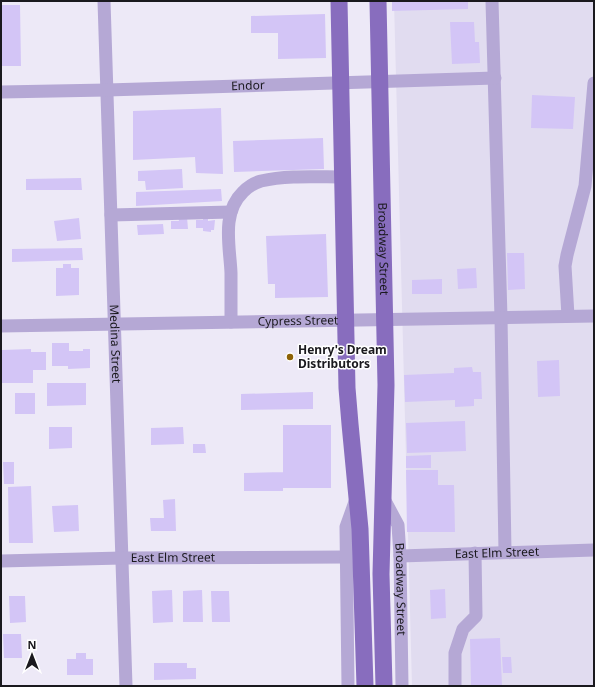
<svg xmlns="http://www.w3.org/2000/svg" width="595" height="687" viewBox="0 0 595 687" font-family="'Noto Sans',sans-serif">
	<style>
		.built { fill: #e1dcf0 }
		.building { fill: #d3c5f6 }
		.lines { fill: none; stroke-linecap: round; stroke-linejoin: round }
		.minor { stroke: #b5a8d5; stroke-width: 13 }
		.major { stroke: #886dbe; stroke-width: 17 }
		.poi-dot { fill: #8d6207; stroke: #fff; stroke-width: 1.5 }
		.labels { text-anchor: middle; stroke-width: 3; stroke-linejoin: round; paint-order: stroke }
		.street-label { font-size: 12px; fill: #1a191e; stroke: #fff }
		.poi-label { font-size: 12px; font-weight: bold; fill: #1a191e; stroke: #fff; text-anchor: start }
	</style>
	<rect width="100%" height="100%" fill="#ede9f7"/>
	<!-- built -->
	<path class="built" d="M394 1H594V686H412Z"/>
	<!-- building -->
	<path class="building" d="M392 1H468V9L392 11Z
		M1 5H20L21 66H1Z
		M325 14 326 58 278 59V33H251V16Z
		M450 22H474L475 42H479L480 63 452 64Z
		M532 95 575 97 573 129 531 128Z
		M221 108 223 174 196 173 195 157 133 160V111Z
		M323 138 324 169 234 172 233 141Z
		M182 169 183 188 146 190 145 181H138V171Z
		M81 178 82 190H26V179Z
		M221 189 222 201 136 206V192Z
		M178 217H187L188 229H171V221H179Z
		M79 218 81 239 57 241 54 221Z
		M203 218H208V221L215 220 214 230H211V232L203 231V228H196V220H203Z
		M163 224 164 234 138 235 137 225Z
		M326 234 328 297 275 298V284H268L266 236Z
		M82 248 83 260 12 262V249Z
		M507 253H524L525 289 508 290Z
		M63 264H71V268H79V295L56 296V268H63Z
		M476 268 477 288 458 289 457 269Z
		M442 279V294H412V280Z
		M52 343H69V351H83V349H90V368L68 369V366H52Z
		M31 349V352H46V370H33V383H2V350Z
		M559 360 560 396 538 397 537 361Z
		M472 367 473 372H481L482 399H474V406L455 407V400L405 402 404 375 454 373V368Z
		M47 383H86V405L47 406Z
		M313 392V409L241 410V394Z
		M15 393H35V414H15Z
		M465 421 466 451 407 453 406 423Z
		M283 425H331V488H283Z
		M49 427H72V448L49 449Z
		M183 427 184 444 151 445V428Z
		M193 444H205L206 453H193Z
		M431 455V468H406V456Z
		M3 462H14V484H4Z
		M406 470H438V485H454L455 532H407Z
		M283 472V491H244V473Z
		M31 486 33 543H9L8 487Z
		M175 499 176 531H151L150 518H164L163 500Z
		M78 505 79 531 54 532 52 506Z
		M445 589 446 618 431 619 430 590Z
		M172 590 173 622 153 623 152 591Z
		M202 590 203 622H183V591Z
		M211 591H229L230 622H212Z
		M9 596H25L26 622 10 623Z
		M3 634H21L22 658H4Z
		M500 638 502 686H471L470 639Z
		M76 653H86V659H93V675H67V659H76Z
		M502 657H511L512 673H503Z
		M154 663H187V668H196V679L154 680Z"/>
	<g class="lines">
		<!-- minor -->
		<g class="minor">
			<path id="s1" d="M104 1 126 686"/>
			<path d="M492 1 501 318 505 552"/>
			<path id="s2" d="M1 92 107 90 495 78"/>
			<path d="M111 215 231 212"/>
			<path d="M568 316 565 266 567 255 585 186 594 83"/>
			<path d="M231 322C231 306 231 290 231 273 230 247 221 213 243 192 248 187 254 183 261 181 287 175 316 177 343 177"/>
			<path id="s3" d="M1 326 594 316"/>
			<path id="s4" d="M383 497 398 525 400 556 402 686"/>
			<path id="s5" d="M400 556 594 550"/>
			<path id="s6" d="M1 561 122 558 345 557"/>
			<path d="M348 686 346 527 356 499"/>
			<path d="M455 686V653L463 629 476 616 475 553"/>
		</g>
		<!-- major -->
		<g class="major">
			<path d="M339 1 347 388 350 424 360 529 365 686"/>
			<path id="s7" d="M378 1 386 385 381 574 384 686"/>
		</g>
	</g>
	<!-- markers -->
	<circle class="poi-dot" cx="290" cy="357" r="4"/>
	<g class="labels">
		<!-- street labels -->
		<g class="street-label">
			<text dy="4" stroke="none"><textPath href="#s2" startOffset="247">Endor</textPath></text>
			<text dy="4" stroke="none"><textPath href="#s7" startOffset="248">Broadway Street</textPath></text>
			<text dy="4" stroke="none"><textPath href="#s3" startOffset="297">Cypress Street</textPath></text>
			<text dy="4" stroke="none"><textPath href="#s1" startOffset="343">Medina Street</textPath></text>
			<text dy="4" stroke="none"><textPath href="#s5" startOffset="97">East Elm Street</textPath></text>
			<text dy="4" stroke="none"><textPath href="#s6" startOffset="172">East Elm Street</textPath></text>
			<text dy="4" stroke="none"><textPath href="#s4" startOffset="96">Broadway Street</textPath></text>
		</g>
		<!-- poi labels -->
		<g class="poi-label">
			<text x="298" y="354">Henry's Dream<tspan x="298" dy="14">Distributors</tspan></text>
		</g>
	</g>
	<!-- border -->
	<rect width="595" height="687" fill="none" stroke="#1a191e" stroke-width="4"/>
	<!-- north arrow -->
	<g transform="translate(32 655)" stroke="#ffffff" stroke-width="3" paint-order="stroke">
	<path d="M0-3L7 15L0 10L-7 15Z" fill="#1a191e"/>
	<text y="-6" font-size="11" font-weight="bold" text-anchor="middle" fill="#1a191e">N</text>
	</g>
</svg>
